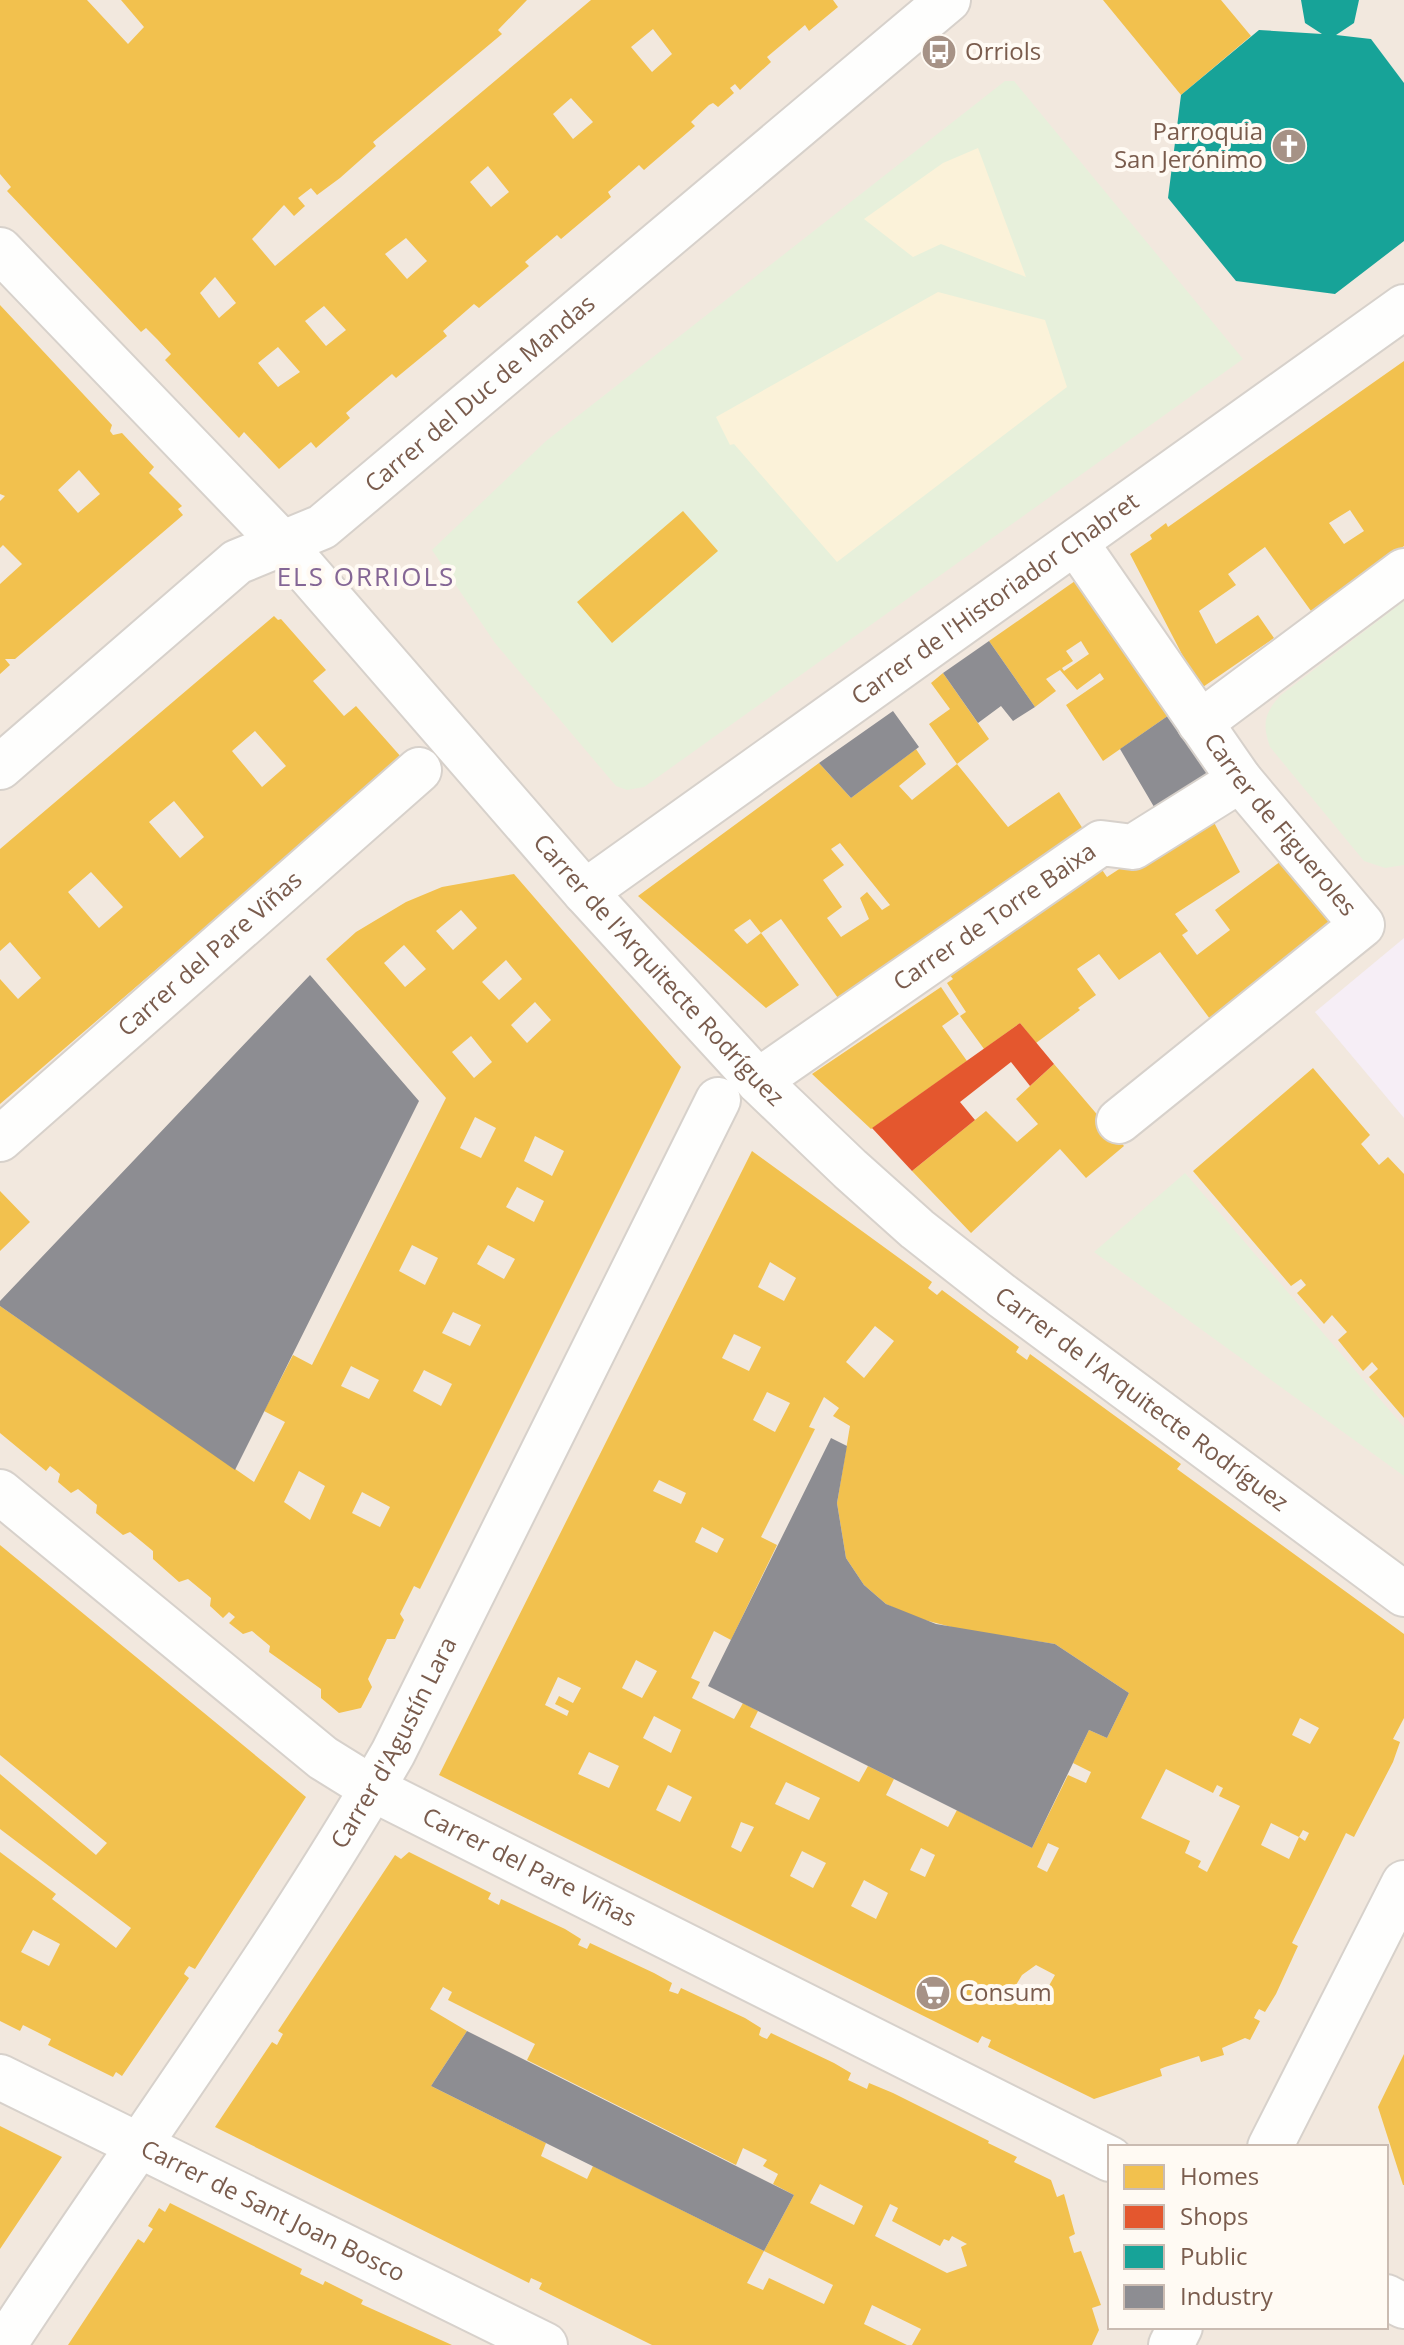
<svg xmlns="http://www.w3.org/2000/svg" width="1404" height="2345" viewBox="0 0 1404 2345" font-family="'Open Sans',sans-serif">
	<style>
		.residential { fill: #f2e8de; fill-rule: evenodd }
		.education { fill: #f6eef6 }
		.green { fill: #e7f0db }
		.sand { fill: #fbf2d9 }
		.homes { fill: #f2c14e; fill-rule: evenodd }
		.shops { fill: #e4572e }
		.public { fill: #17a398 }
		.industry { fill: #8d8d92 }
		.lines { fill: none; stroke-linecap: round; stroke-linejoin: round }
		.minor-casing { stroke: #d7d1cb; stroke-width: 48 }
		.minor { stroke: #fefefd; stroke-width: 44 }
		.labels { text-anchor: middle; stroke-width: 8; stroke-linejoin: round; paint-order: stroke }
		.poi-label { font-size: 24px; fill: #7a5c4d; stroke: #fffaf3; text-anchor: start }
		.street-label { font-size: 24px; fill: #7a5c4d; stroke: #fffaf3 }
		.neighbourhood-label { font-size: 26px; letter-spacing: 2px; fill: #846695; stroke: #fffaf3 }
	</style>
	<rect width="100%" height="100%" fill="#f9f5f0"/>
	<!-- residential -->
	<path class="residential" d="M0 0H1404V2345H0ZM1110 2147H1386V2327H1110Z"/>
	<!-- education -->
	<path class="education" d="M1404 938V1118L1315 1012Z"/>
	<!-- green -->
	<path class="green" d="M1005 81H1014L1243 359 644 787 627 790 616 786 495 643 432 550 546 441Z
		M1404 601V865L1385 868 1364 861 1270 747C1262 724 1264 713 1281 695Z
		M1185 1173 1404 1427V1476L1094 1252Z"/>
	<!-- sand -->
	<path class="sand" d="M978 148 1026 277 941 244 913 257 864 219 943 163Z
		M938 292 1045 320 1067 387 837 562 734 444 730 445 716 417Z"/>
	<!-- homes -->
	<path class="homes" d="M0 0H87L128 44 144 27 121 0H527L498 30 502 34 373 142 376 146 340 178 317 195 311 188 298 198 305 206 294 216 284 205 252 239 275 266 591 0H833L838 7 809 31 805 25 767 57 771 62 740 90 735 84 730 88 734 93 718 107 713 103 709 105 691 122 695 126 644 170 639 165 608 192 611 197 561 239 557 235 525 262 529 266 479 308 474 304 443 331 447 336 396 378 392 374 346 413 350 418 316 448 311 442 279 469 244 432 239 438 165 360 171 354 157 339 146 328 141 332 7 191 11 187 0 174ZM653 29 672 54 652 72 631 47ZM571 98 593 122 573 139 553 114ZM488 166 509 192 491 207 470 182ZM406 238 427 261 407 279 385 254ZM215 277 236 303 219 318 200 293ZM324 306 346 330 326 346 305 321ZM278 347 300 372 278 387 258 363Z
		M1103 0H1221L1251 36 1181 95Z
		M0 305 112 425 110 431 113 435 122 433 154 467 149 473 182 506 178 509 183 515 15 659H5L10 665 0 674V584L22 564 3 545 0 548V501L5 496 0 494ZM79 470 100 494 78 513 58 490Z
		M1404 361V546L1311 611 1265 547 1228 574 1236 585 1199 611 1216 644 1258 615 1274 638 1200 689 1130 554 1152 539 1150 535 1166 523 1168 527ZM1350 510 1364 531 1344 544 1329 523Z
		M683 511 718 551 612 643 577 602Z
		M1075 581 1172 713 1103 761 1066 705 1104 679 1100 673 1077 690 1060 670 1046 679 1056 691 1035 707 989 641ZM1081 641 1089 654 1064 671 1062 668 1073 661 1066 651Z
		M274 616 278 620 281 619 326 670 313 681 344 716 356 706 402 758 0 1104V979L18 999 41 978 10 942 0 951V849ZM255 731 286 766 262 787 232 751ZM174 801 204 837 180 858 149 822ZM91 872 123 907 99 928 68 892Z
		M943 673 989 739 957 764 929 724 950 709 931 683Z
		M916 749 926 764 899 786 912 800 957 764 1008 827 1059 792 1085 832 838 998 781 919 761 933 799 985 766 1008 638 896 819 763 851 798ZM840 843 890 905 882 910 867 892 860 898 869 919 841 937 827 918 842 907 823 880 844 865 831 849ZM750 919 761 933 747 944 734 930Z
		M1208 811 1240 872 1175 914 1188 931 1182 935 1197 955 1230 930 1215 910 1281 861 1332 924 1213 1023 1160 952 1119 980 1099 954 1077 969 1096 995 1078 1008 1080 1010 1036 1043 1020 1023 984 1049 960 1016 966 1012 947 983 953 979 943 967 1098 864 1107 877Z
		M514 874 681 1067 420 1589 414 1586 400 1614 404 1620 395 1639H387L368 1679 372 1687 361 1708 339 1713 321 1698V1689L269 1652 270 1646 252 1631 243 1634 229 1623 235 1617 229 1612 223 1618 210 1606 211 1598 188 1579 179 1582 153 1559V1551L130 1532 123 1535 96 1513 97 1505 78 1489 71 1493 58 1482 60 1474 54 1469 50 1466 46 1471 0 1433V1306L254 1482 285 1422 264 1411 293 1355 312 1365 446 1098 326 959 356 932 406 902 442 887ZM461 910 477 928 453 950 436 931ZM404 945 426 969 405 987 384 963ZM506 960 522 979 499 1000 482 982ZM535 1002 551 1020 527 1043 511 1025ZM471 1036 492 1062 474 1078 452 1052ZM475 1117 496 1128 481 1158 460 1148ZM535 1136 564 1151 552 1176 524 1161ZM517 1187 544 1201 534 1222 506 1207ZM412 1245 438 1258 425 1285 399 1271ZM488 1245 515 1259 504 1279 477 1264ZM453 1312 481 1325 470 1346 442 1333ZM351 1366 379 1380 369 1399 341 1386ZM424 1370 452 1384 441 1406 413 1391ZM299 1471 325 1486 310 1520 284 1502ZM362 1492 390 1507 380 1527 352 1513Z
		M941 987 959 1014 942 1026 967 1061 871 1129 812 1074Z
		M1054 1064 1124 1146 1086 1178 1060 1149 971 1233 912 1171 986 1111 1017 1142 1038 1124 1016 1099Z
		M1313 1068 1370 1135 1361 1144 1379 1165 1388 1157 1404 1174V1418L1369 1377 1378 1369 1372 1362 1363 1371 1338 1340 1347 1332 1332 1315 1324 1324 1297 1293 1306 1285 1301 1279 1291 1286 1193 1171Z
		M752 1151 932 1282 928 1288 937 1295 942 1290 1019 1347 1016 1352 1027 1360 1030 1354 1181 1464 1177 1469 1404 1634V1718L1393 1739 1400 1742 1393 1762 1354 1837 1346 1833 1292 1943 1298 1946 1276 1994 1265 2012 1259 2009 1257 2012 1254 2018 1260 2021 1250 2040 1245 2038 1222 2048 1224 2055 1201 2062 1199 2056 1165 2067 1160 2069 1162 2076 1094 2099 988 2047 991 2040 986 2038 982 2036 978 2043 439 1775ZM770 1262 796 1278 784 1301 758 1287ZM875 1326 894 1341 864 1378 846 1362ZM734 1334 761 1347 749 1371 722 1358ZM767 1392 790 1403 775 1432 753 1420ZM824 1397 839 1408 833 1416 850 1426 837 1503 846 1558 864 1585 886 1604 913 1617 959 1629 1055 1644 1129 1693 1107 1738 1089 1730 1073 1763 1091 1772 1086 1783 1068 1775 1032 1848 957 1810 948 1827 886 1795 894 1779 868 1766 859 1782 750 1727 758 1711 743 1703 734 1719 692 1698 700 1682 691 1678 714 1631 731 1640 777 1545 761 1537 815 1429 809 1427ZM659 1480 686 1493 681 1504 653 1491ZM702 1527 724 1539 717 1553 695 1542ZM636 1660 657 1671 642 1698 622 1688ZM558 1677 581 1688 573 1703 559 1696 555 1704 569 1711 567 1716 545 1705ZM654 1716 681 1730 671 1753 643 1738ZM1300 1718 1319 1728 1310 1744 1292 1735ZM589 1752 619 1766 609 1788 578 1774ZM1166 1769 1213 1793 1217 1785 1223 1788 1219 1796 1240 1806 1207 1872 1198 1867 1201 1861 1185 1853 1190 1841 1141 1818ZM786 1782 820 1798 809 1820 775 1804ZM668 1785 692 1797 680 1822 656 1810ZM741 1822 754 1827 741 1852 731 1847ZM1271 1823 1299 1837 1303 1830 1309 1833 1305 1841 1299 1837 1289 1859 1261 1845ZM1048 1843 1059 1848 1047 1872 1037 1867ZM921 1848 935 1855 925 1877 910 1870ZM802 1851 826 1863 813 1888 790 1876ZM864 1880 888 1893 876 1919 851 1906ZM1036 1965 1055 1975 1046 1991 1037 1987 1034 1994 1016 1985 1022 1975Z
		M0 1191 30 1222 0 1251Z
		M0 1545 306 1797 195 1969 189 1966 186 1970 184 1974 189 1978 122 2076 116 2072 113 2077 48 2045 51 2039 23 2025 20 2031 0 2021V1852L56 1894 52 1899 116 1948 131 1928 0 1829V1774L96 1855 107 1843 0 1755ZM33 1930 60 1944 49 1966 21 1952Z
		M409 1852 491 1893 488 1899 495 1903 499 1905 501 1899 565 1929 581 1939 578 1945 587 1949 590 1943 654 1973 672 1983 669 1991 678 1994 681 1988 745 2018 761 2028 759 2035 762 2037 767 2039 771 2033 834 2063 851 2073 848 2080 867 2089 869 2083 893 2093 989 2141 988 2143 1017 2157 1014 2162 1051 2180 1057 2197 1064 2194 1075 2234 1069 2237 1074 2253 1081 2251 1101 2305 1092 2308 1099 2330 1092 2345H912L921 2329 872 2305 864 2324 907 2345H652L539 2289 542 2283 531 2278 529 2283 215 2127 272 2042 277 2045 283 2034 278 2031 395 1855 401 1859ZM443 1987 452 1992 448 2000 535 2044 527 2060 736 2165 743 2148 767 2160 763 2166 778 2174 773 2184 794 2195 764 2251 593 2166 587 2179 541 2156 546 2143 431 2086 467 2031 430 2009ZM820 2184 863 2206 854 2225 810 2203ZM890 2204 898 2208 892 2221 940 2246 944 2239 949 2241 952 2236 967 2244 961 2247 967 2266 947 2273 875 2236ZM764 2251 833 2285 824 2304 769 2278 763 2290 747 2283Z
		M1404 2054V2185H1403L1378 2107Z
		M0 2126 62 2157 0 2249Z
		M170 2203 302 2269 300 2274 323 2285 325 2281 363 2300 361 2304 452 2345H68L138 2239 144 2243 153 2229 148 2226 159 2208 165 2212Z"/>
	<!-- shops -->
	<path class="shops" d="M1020 1023 1054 1064 1030 1086 1011 1062 960 1102 975 1120 912 1171 872 1128Z"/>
	<!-- public -->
	<path class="public" d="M1301 0H1359L1354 23 1336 35 1371 39 1404 83V241L1335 294 1236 281 1168 198 1181 95 1259 30 1322 34 1305 23Z"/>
	<!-- industry -->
	<path class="industry" d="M989 641 1035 707 1013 721 1001 706 978 723 943 673Z
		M893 711 919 747 851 798 819 763Z
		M1172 713 1212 782 1160 817 1120 749Z
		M310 975 419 1101 235 1470 0 1306V1301Z
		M831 1438 847 1446 837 1503 846 1558 864 1585 886 1604 936 1624 1055 1644 1129 1693 1107 1738 1089 1730 1032 1848 708 1686Z
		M467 2031 794 2195 764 2251 431 2086Z"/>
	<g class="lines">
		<defs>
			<g id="minor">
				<path id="s1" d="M0 250 282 543 585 892 758 1081 850 1169 917 1229 1001 1295 1404 1594"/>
				<path id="s2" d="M1076 543 1240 780 1362 925 1119 1121"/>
				<path d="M1200 723 1404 571"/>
				<path id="s3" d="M0 767 237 562 322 527 948 0"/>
				<path id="s4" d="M585 892 1404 307"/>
				<path id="s5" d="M758 1081 1101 843 1133 847 1240 780"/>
				<path id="s6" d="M0 1139 419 770"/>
				<path id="s7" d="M0 1492 323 1758 373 1789 1110 2159"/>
				<path id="s8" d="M0 2077 545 2345"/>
				<path d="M1270 2147 1404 1883"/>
				<path d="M1386 2297 1404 2306"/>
				<path id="s9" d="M4 2345C134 2147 275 1958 393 1753L718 1100"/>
				<path d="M1171 2345 1180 2327"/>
			</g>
		</defs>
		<!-- minor casing -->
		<use href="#minor" class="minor-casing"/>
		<!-- minor -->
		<use href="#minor" class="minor"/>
	</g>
	<!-- icons -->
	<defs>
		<symbol id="bus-disc" viewBox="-11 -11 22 22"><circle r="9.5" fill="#a69286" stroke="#fffaf3"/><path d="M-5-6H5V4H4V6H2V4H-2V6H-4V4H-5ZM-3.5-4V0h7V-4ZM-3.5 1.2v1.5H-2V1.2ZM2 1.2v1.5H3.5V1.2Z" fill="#fff"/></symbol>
		<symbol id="church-disc" viewBox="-11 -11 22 22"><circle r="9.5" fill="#a69286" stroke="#fffaf3"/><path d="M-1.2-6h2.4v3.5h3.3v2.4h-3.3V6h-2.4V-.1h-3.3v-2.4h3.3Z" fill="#fff"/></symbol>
		<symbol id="supermarket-disc" viewBox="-11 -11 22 22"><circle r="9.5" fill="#a69286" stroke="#fffaf3"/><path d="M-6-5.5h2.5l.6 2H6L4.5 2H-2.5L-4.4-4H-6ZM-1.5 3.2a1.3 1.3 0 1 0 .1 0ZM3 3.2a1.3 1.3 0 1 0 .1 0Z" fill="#fff"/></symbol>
	</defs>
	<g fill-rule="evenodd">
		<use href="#bus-disc" x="919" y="32" width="40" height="40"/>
		<use href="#church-disc" x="1269" y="126" width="40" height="40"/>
		<use href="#supermarket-disc" x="913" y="1973" width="40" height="40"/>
	</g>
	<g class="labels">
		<!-- poi labels -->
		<g class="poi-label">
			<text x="965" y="60">Orriols</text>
			<text x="1263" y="140" text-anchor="end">Parroquia<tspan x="1263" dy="28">San Jerónimo</tspan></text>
			<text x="959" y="2001">Consum</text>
		</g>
		<!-- street labels -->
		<g class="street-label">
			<text dy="8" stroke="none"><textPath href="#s3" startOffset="612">Carrer del Duc de Mandas</textPath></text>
			<text dy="8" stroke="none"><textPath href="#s4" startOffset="504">Carrer de l'Historiador Chabret</textPath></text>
			<text dy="8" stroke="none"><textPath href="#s2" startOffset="348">Carrer de Figueroles</textPath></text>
			<text dy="8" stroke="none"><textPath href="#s5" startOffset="288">Carrer de Torre Baixa</textPath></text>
			<text dy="8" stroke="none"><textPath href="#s6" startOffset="280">Carrer del Pare Viñas</textPath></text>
			<text dy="8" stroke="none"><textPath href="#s1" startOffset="976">Carrer de l'Arquitecte Rodríguez</textPath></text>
			<text dy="8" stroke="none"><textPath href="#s1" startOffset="1624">Carrer de l'Arquitecte Rodríguez</textPath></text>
			<text dy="8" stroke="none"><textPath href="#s9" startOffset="718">Carrer d'Agustín Lara</textPath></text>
			<text dy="8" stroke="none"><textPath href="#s7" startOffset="652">Carrer del Pare Viñas</textPath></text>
			<text dy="8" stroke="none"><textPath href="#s8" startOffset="304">Carrer de Sant Joan Bosco</textPath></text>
		</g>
		<!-- neighbourhood labels -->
		<g class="neighbourhood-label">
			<text x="366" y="586">ELS ORRIOLS</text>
		</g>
	</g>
	<!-- legend -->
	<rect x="1108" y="2145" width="280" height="184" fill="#fffaf3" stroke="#cabbb1" stroke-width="2"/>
	<rect x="1124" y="2165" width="40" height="24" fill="#f2c14e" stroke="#cabbb1" stroke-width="2"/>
	<text x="1180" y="2185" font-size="24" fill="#7a5c4d">Homes</text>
	<rect x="1124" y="2205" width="40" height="24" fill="#e4572e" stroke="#cabbb1" stroke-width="2"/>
	<text x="1180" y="2225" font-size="24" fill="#7a5c4d">Shops</text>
	<rect x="1124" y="2245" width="40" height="24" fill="#17a398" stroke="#cabbb1" stroke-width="2"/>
	<text x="1180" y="2265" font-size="24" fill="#7a5c4d">Public</text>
	<rect x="1124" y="2285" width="40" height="24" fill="#8d8d92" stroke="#cabbb1" stroke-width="2"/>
	<text x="1180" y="2305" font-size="24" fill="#7a5c4d">Industry</text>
</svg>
